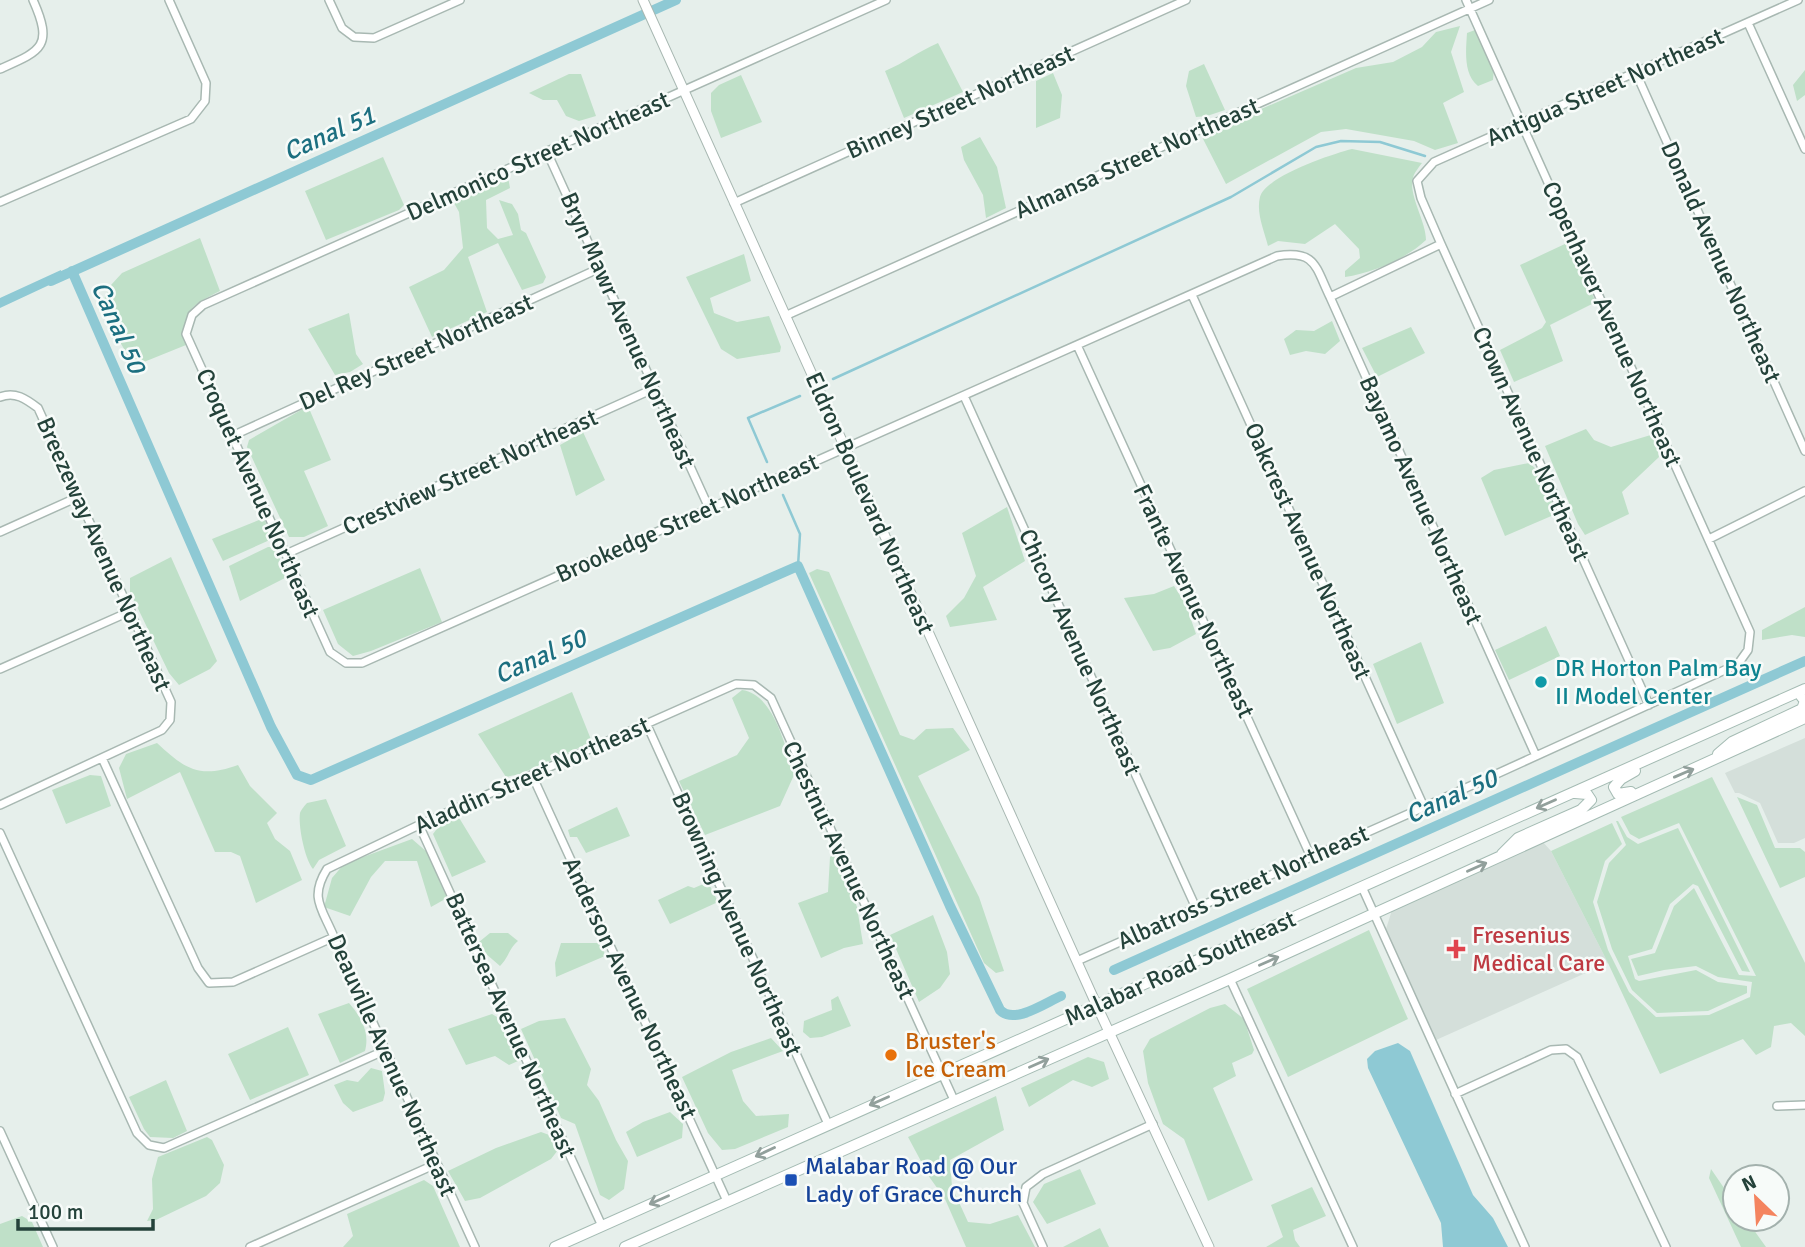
<svg xmlns="http://www.w3.org/2000/svg" width="1805" height="1247" viewBox="0 0 1805 1247" font-family="Signika,sans-serif">
	<style>
		.built { fill: #d4dfda }
		.green { fill: #bfe0c8 }
		.water { fill: #8ec9d4 }
		.lines { fill: none; stroke-linecap: round; stroke-linejoin: round }
		.stream { stroke: #8ec9d4; stroke-width: 2.5 }
		.canal { stroke: #8ec9d4; stroke-width: 10 }
		.minor-casing { stroke: #a8b8b2; stroke-width: 10 }
		.tertiary-casing { stroke: #a8b8b2; stroke-width: 11 }
		.secondary-casing { stroke: #a4bbb3; stroke-width: 12 }
		.minor { stroke: #fff; stroke-width: 7 }
		.tertiary { stroke: #fff; stroke-width: 9 }
		.secondary { stroke: #fff; stroke-width: 10 }
		.oneway { stroke: #92a09c }
		.culture-dot { fill: #0f9aa8; stroke: #f7fbf9; stroke-width: 2.5 }
		.health-dot { fill: #e0444e; stroke: #f7fbf9; stroke-width: 2.5 }
		.food-dot { fill: #e8710a; stroke: #f7fbf9; stroke-width: 2.5 }
		.transit-dot { fill: #1a4fb4; stroke: #f7fbf9; stroke-width: 2.5 }
		.labels { text-anchor: middle; stroke-width: 5; stroke-linejoin: round; paint-order: stroke }
		.street-label { font-size: 24px; fill: #24423a; stroke: #f7fbf9 }
		.culture-label { font-size: 24px; fill: #0d838f; stroke: #f7fbf9; text-anchor: start }
		.health-label { font-size: 24px; fill: #be3a42; stroke: #f7fbf9; text-anchor: start }
		.food-label { font-size: 24px; fill: #c56008; stroke: #f7fbf9; text-anchor: start }
		.transit-label { font-size: 24px; fill: #164399; stroke: #f7fbf9; text-anchor: start }
		.water-label { font-size: 26px; font-style: italic; fill: #1c6f80; stroke: #f7fbf9 }
	</style>
	<rect width="100%" height="100%" fill="#e6efeb"/>
	<!-- built -->
	<path class="built" d="M1805 738V838L1794 843H1778L1760 803 1739 793H1735L1725 773Z
		M1542 841 1551 851 1608 963 1436 1040 1419 1003 1415 997 1386 929 1392 910Z"/>
	<!-- green -->
	<path class="green" d="M1460 26 1451 52 1464 92 1443 103 1458 143 1435 150 1414 141 1346 129 1321 132 1226 184 1201 135 1356 68 1393 62 1422 47 1436 32Z
		M1475 30 1494 68 1493 80 1478 86C1463 74 1466 50 1467 33Z
		M938 43 963 92 904 118 885 71C904 63 919 51 938 43Z
		M1204 64 1225 110 1207 116 1196 117 1186 86 1189 71Z
		M1805 70V95L1797 101 1793 85Z
		M1053 73 1062 95 1060 118 1036 128V81Z
		M569 74H581L596 116 579 121 566 116 557 100H543L529 93Z
		M741 75 762 122 721 138 711 111V93L719 85Z
		M980 137 997 167 1006 208 986 218 983 195 964 160 961 147Z
		M1352 149 1422 163C1419 167 1414 173 1413 178 1408 195 1426 221 1426 240 1406 259 1372 273 1345 277V271L1360 258 1359 249 1335 224 1305 244 1278 241 1268 246C1264 230 1256 213 1260 197 1266 176 1332 154 1352 149Z
		M383 157 404 205 399 210 326 240 305 191Z
		M508 177 510 188 486 200 487 228 498 239 513 235 499 200 512 204 518 214 521 230 526 233 546 277 543 283 522 290 498 243 468 257 487 312 432 337 409 287 444 270 463 248 459 212 454 203Z
		M200 238 220 291C190 306 182 310 186 345L134 366 120 342 104 299 111 285 122 273Z
		M1567 243 1596 302 1550 325 1563 361 1514 382 1500 350 1542 328 1546 322 1520 265Z
		M744 254 751 281 710 298 714 313 737 322 769 316 781 347 780 352 737 359 721 349 686 277Z
		M349 313 356 354 363 364 350 372 335 375 308 329Z
		M1332 321 1340 341 1325 354 1306 351 1290 355 1284 339 1296 330 1314 331Z
		M1411 327 1425 353 1377 377 1362 348Z
		M308 406 331 460 304 471 328 526 304 537H289L247 447 249 440Z
		M1586 429 1594 440 1611 447 1654 434 1659 457 1622 492 1629 514 1585 535 1578 524 1545 446Z
		M583 432 605 480 576 496 560 445Z
		M1529 463 1542 474 1556 514 1505 536 1481 478 1494 470Z
		M1007 507 1025 561 983 587 997 620 950 627 946 616 964 598 976 576 962 533Z
		M264 518 272 539 223 561 212 539Z
		M268 547H275L287 577 240 601 229 566Z
		M171 557 217 661 210 669 179 685 169 673 130 592V578Z
		M420 568 442 622 371 651 353 656 338 644 323 610Z
		M817 569 829 572 900 735 914 740 926 729 953 728 970 750 918 776 979 897 1004 971 996 973 984 963 809 573Z
		M1174 586 1186 605 1196 634 1170 648 1153 651 1124 598 1154 594Z
		M1805 607V637L1792 635 1762 640V630Z
		M1546 626 1560 656 1509 680 1495 650Z
		M1421 642 1444 703 1397 724 1373 664Z
		M742 690C774 694 786 748 794 775L780 806 705 835 679 781 737 755 749 738 732 698Z
		M572 692 592 742 520 774 506 777 478 734Z
		M157 743C185 769 199 779 238 765L250 786 277 813 267 823 275 839 290 851 302 880 256 903 240 856 231 852H215L180 772 127 799 119 768 126 754Z
		M90 775 101 776 111 806 66 824 52 790Z
		M1712 777 1805 963V1036L1791 1023 1774 1026 1771 1047 1756 1055 1743 1039 1660 1074 1608 963 1551 851 1612 823 1622 844 1605 861 1593 902 1608 950 1629 992 1656 1017 1709 1015 1750 997 1752 982 1718 977 1696 966 1664 970 1638 976 1631 959 1655 953 1674 906 1694 888 1739 975 1756 976 1679 823 1639 839 1630 834 1621 817Z
		M1737 797 1757 805 1775 848H1800L1805 852V877L1780 888Z
		M326 799 346 846 319 860 313 869C305 860 298 826 300 813 301 810 305 805 307 803Z
		M617 807 630 836 586 853 577 837H570L568 830Z
		M458 816 486 862 452 877 433 834 439 826Z
		M1616 821H1618L1627 837 1638 844 1678 828 1750 972 1742 971 1698 886 1693 884 1670 904 1652 949 1628 956 1635 979 1639 981 1696 970 1718 982 1747 986V993L1708 1011 1657 1013 1632 990 1612 949 1597 902 1609 863 1626 845Z
		M412 839 427 852 447 898 431 907 417 861H385L371 877 350 916 324 907 332 878 344 864Z
		M836 852 857 907 863 944 844 948 821 958 798 903 828 892 830 857Z
		M708 882 718 902 670 924 658 900 688 886 694 888Z
		M933 915 947 952 950 974 940 988 919 1002 890 935Z
		M1369 930 1408 1019 1288 1077 1247 989Z
		M490 933H508L518 941C508 950 509 957 500 966L485 953 479 942Z
		M561 943H602L605 956 556 977 555 963Z
		M838 996 851 1026 822 1037 810 1038 803 1032 804 1021 832 1010 831 1000Z
		M349 1003C361 1017 370 1032 365 1051L340 1063 318 1014Z
		M1225 1004 1244 1019 1254 1050 1252 1054 1232 1063 1236 1076 1213 1088 1253 1180 1208 1201 1184 1139 1163 1124 1148 1083 1143 1051 1150 1039 1210 1008Z
		M492 1014 497 1017 518 1061 509 1065 495 1056 466 1065 448 1029Z
		M565 1018 591 1069 587 1085 599 1101 616 1140 628 1161 624 1189 609 1200 600 1195 575 1124 561 1118 521 1029 539 1021Z
		M288 1027 309 1075 250 1100 228 1054Z
		M771 1038 783 1051 732 1070 743 1101 756 1116 789 1114 788 1127 735 1149 722 1150 708 1133 682 1077 731 1052Z
		M1088 1057 1104 1062 1109 1079 1092 1087 1073 1080 1029 1107 1021 1088Z
		M371 1068 382 1071 385 1093 383 1101 353 1112 343 1103 334 1085 347 1080 358 1082Z
		M166 1080 187 1131 173 1138 150 1137 144 1129 129 1097Z
		M996 1096 1004 1130 950 1160 952 1187 968 1222 990 1224 1018 1215 1035 1247H966L945 1199 930 1178 908 1137Z
		M670 1112 683 1124 682 1138 637 1157 626 1132 643 1122Z
		M541 1132 552 1136 558 1150 551 1159 480 1198 465 1201 448 1171 496 1148Z
		M207 1137 212 1140 224 1165 220 1183 206 1196 156 1220 147 1221 153 1209 152 1179 158 1157Z
		M1080 1169 1096 1204 1047 1224 1033 1202 1044 1184Z
		M1711 1169 1735 1204V1219H1746L1766 1247H1741L1709 1178Z
		M424 1180 433 1186 460 1247H343L353 1236 347 1214Z
		M1312 1187 1326 1216 1293 1230 1295 1240 1300 1247H1266L1283 1237 1271 1205Z
		M22 1216 32 1222 43 1247H0V1224Z
		M1100 1228 1109 1247H1063Z"/>
	<!-- water -->
	<path class="water" d="M61 270 60 280 0 308V298Z
		M1398 1043 1410 1051 1473 1195 1493 1218 1508 1247H1443L1441 1223 1368 1068 1367 1059 1375 1051Z"/>
	<g class="lines">
		<!-- stream -->
		<path class="stream" d="M833 379 1231 197 1316 147 1341 141 1380 142 1425 156
			M767 462 748 418 800 396
			M783 495 800 534 798 566"/>
		<!-- canal -->
		<path class="canal" d="M72 271 271 727 297 775 311 780 798 566 950 906 1000 1010C1014 1025 1045 1003 1061 996
			M51 281 676 0
			M1114 970 1805 661"/>
		<defs>
			<path id="minor" d="M329 0 342 28 354 37 374 38 460 0
				M886 0 203 305 192 315 186 334 330 652 346 663H362L1277 256C1316 250 1315 266 1330 297L1536 756
				M1748 23 1805 149
				M0 69C41 51 54 47 33 0
				M1636 73 1805 451
				M547 152 709 508
				M0 202 191 119 205 101 206 83 169 0
				M734 203 1186 0
				M1192 295 1424 807
				M1330 297 1441 244
				M785 316 1489 0
				M1077 345 1311 857
				M964 396 1196 908
				M0 397C15 391 26 399 38 408L171 702 170 720 162 730 0 805
				M232 436 600 268
				M0 532 78 497
				M1709 539 1805 491
				M286 554 653 389
				M0 669 131 611
				M1649 705 1441 244 1421 198 1417 181 1434 162 1798 0
				M647 725 828 1124
				M102 758 198 968 209 983 233 982 334 937
				M532 775 727 1201
				M419 825 602 1226
				M0 833 137 1133 149 1145 164 1148 386 1050
				M1362 887 1525 1247
				M1077 961 1424 807 1738 664 1748 650 1750 632 1466 0
				M1230 979 1353 1247
				M1455 1094 1551 1050 1566 1049 1577 1057 1666 1247
				M1777 1106 1805 1105
				M0 1131 53 1247
				M250 1247 436 1164
				M475 1247 334 937C322 908 309 898 327 869L419 825 736 684 754 685 771 698 954 1100
				M1043 1247 1023 1203 1026 1187 1043 1174 1153 1124"/>
			<path id="tertiary" d="M643 0 1097 1006 1209 1247"/>
			<path id="secondary" d="M1718 754 1732 742 1802 709 1805 701 1801 696
				M1631 792 1618 794 1614 787 1621 779 1635 771
				M1502 854 1518 838 1581 810 1591 800 1587 794 1575 793
				M555 1247 1805 689
				M625 1247 1230 979 1805 718"/>
		</defs>
		<!-- minor casing -->
		<use href="#minor" class="minor-casing"/>
		<!-- tertiary casing -->
		<use href="#tertiary" class="tertiary-casing"/>
		<!-- secondary casing -->
		<use href="#secondary" class="secondary-casing"/>
		<!-- minor -->
		<use href="#minor" class="minor"/>
		<!-- tertiary -->
		<use href="#tertiary" class="tertiary"/>
		<!-- secondary -->
		<use href="#secondary" class="secondary"/>
	</g>
	<!-- one-way arrows -->
	<defs><path id="oneway-shaft" d="M-6 0H5M1.5-3L5.5 0L1.5 3" fill="none" stroke-width="1.6" stroke-linecap="round" stroke-linejoin="round" transform="scale(1.75)"/></defs>
	<g class="oneway">
		<use href="#oneway-shaft" transform="translate(1684 773) rotate(-23)"/>
		<use href="#oneway-shaft" transform="translate(1546 804) rotate(156)"/>
		<use href="#oneway-shaft" transform="translate(1477 867) rotate(-24)"/>
		<use href="#oneway-shaft" transform="translate(1269 961) rotate(-24)"/>
		<use href="#oneway-shaft" transform="translate(1039 1063) rotate(-24)"/>
		<use href="#oneway-shaft" transform="translate(879 1101) rotate(156)"/>
		<use href="#oneway-shaft" transform="translate(765 1152) rotate(155)"/>
		<use href="#oneway-shaft" transform="translate(659 1200) rotate(156)"/>
	</g>
	<!-- markers -->
	<circle class="culture-dot" cx="1541" cy="682" r="7"/>
	<path class="health-dot" d="M1452.5 938.5h7v7h7v7h-7v7h-7v-7h-7v-7h7z"/>
	<circle class="food-dot" cx="891" cy="1055" r="7"/>
	<rect class="transit-dot" x="784" y="1173" width="14" height="14" rx="3.5"/>
	<g class="labels">
		<!-- street labels -->
		<g class="street-label">
			<text transform="translate(1605 87) rotate(-24)" y="8">Antigua Street Northeast</text>
			<text transform="translate(960 102) rotate(-24)" y="8">Binney Street Northeast</text>
			<text transform="translate(538 156) rotate(-24)" y="8">Delmonico Street Northeast</text>
			<text transform="translate(1137 158) rotate(-24)" y="8">Almansa Street Northeast</text>
			<text transform="translate(1721 262) rotate(66)" y="8">Donald Avenue Northeast</text>
			<text transform="translate(1612 324) rotate(66)" y="8">Copenhaver Avenue Northeast</text>
			<text transform="translate(628 330) rotate(66)" y="8">Bryn Mawr Avenue Northeast</text>
			<text transform="translate(416 352) rotate(-24)" y="8">Del Rey Street Northeast</text>
			<text transform="translate(1531 444) rotate(66)" y="8">Crown Avenue Northeast</text>
			<text transform="translate(470 472) rotate(-24)" y="8">Crestview Street Northeast</text>
			<text transform="translate(258 493) rotate(66)" y="8">Croquet Avenue Northeast</text>
			<text transform="translate(1421 500) rotate(66)" y="8">Bayamo Avenue Northeast</text>
			<text transform="translate(870 503) rotate(66)" y="8">Eldron Boulevard Northeast</text>
			<text transform="translate(687 518) rotate(-24)" y="8">Brookedge Street Northeast</text>
			<text transform="translate(1308 551) rotate(66)" y="8">Oakcrest Avenue Northeast</text>
			<text transform="translate(104 554) rotate(66)" y="8">Breezeway Avenue Northeast</text>
			<text transform="translate(1194 601) rotate(65)" y="8">Frante Avenue Northeast</text>
			<text transform="translate(1080 652) rotate(66)" y="8">Chicory Avenue Northeast</text>
			<text transform="translate(532 775) rotate(-24)" y="8">Aladdin Street Northeast</text>
			<text transform="translate(849 870) rotate(65)" y="8">Chestnut Avenue Northeast</text>
			<text transform="translate(1243 887) rotate(-24)" y="8">Albatross Street Northeast</text>
			<text transform="translate(737 924) rotate(66)" y="8">Browning Avenue Northeast</text>
			<text transform="translate(1180 968) rotate(-24)" y="8">Malabar Road Southeast</text>
			<text transform="translate(630 988) rotate(65)" y="8">Anderson Avenue Northeast</text>
			<text transform="translate(511 1025) rotate(66)" y="8">Battersea Avenue Northeast</text>
			<text transform="translate(392 1065) rotate(66)" y="8">Deauville Avenue Northeast</text>
		</g>
		<!-- culture labels -->
		<g class="culture-label">
			<text x="1555" y="676">DR Horton Palm Bay<tspan x="1555" dy="28">II Model Center</tspan></text>
		</g>
		<!-- health labels -->
		<g class="health-label">
			<text x="1472" y="943">Fresenius<tspan x="1472" dy="28">Medical Care</tspan></text>
		</g>
		<!-- food labels -->
		<g class="food-label">
			<text x="905" y="1049">Bruster's<tspan x="905" dy="28">Ice Cream</tspan></text>
		</g>
		<!-- transit labels -->
		<g class="transit-label">
			<text x="805" y="1174">Malabar Road @ Our<tspan x="805" dy="28">Lady of Grace Church</tspan></text>
		</g>
		<!-- water labels -->
		<g class="water-label">
			<text transform="translate(329 133) rotate(-24)" y="9">Canal 51</text>
			<text transform="translate(119 327) rotate(66)" y="9">Canal 50</text>
			<text transform="translate(540 656) rotate(-24)" y="9">Canal 50</text>
			<text transform="translate(1451 796) rotate(-24)" y="9">Canal 50</text>
		</g>
	</g>
	<!-- north arrow -->
	<g transform="translate(1756 1198) rotate(335)"><circle r="33" fill="#f7fbf9" stroke="#a3b1ad" stroke-width="2"/>
	<path d="M0-5L12 26L0 18L-12 26Z" fill="#f4845f"/>
	<text y="-10" font-size="19" font-weight="bold" text-anchor="middle" fill="#24423a">N</text>
	</g>
	<!-- scale -->
	<path d="M18 1219v10h135v-10" fill="none" stroke="#24423a" stroke-width="3.5"/>
	<text x="28" y="1219" font-size="21" fill="#24423a" stroke="#f7fbf9" stroke-width="5" paint-order="stroke">100 m</text>
</svg>
